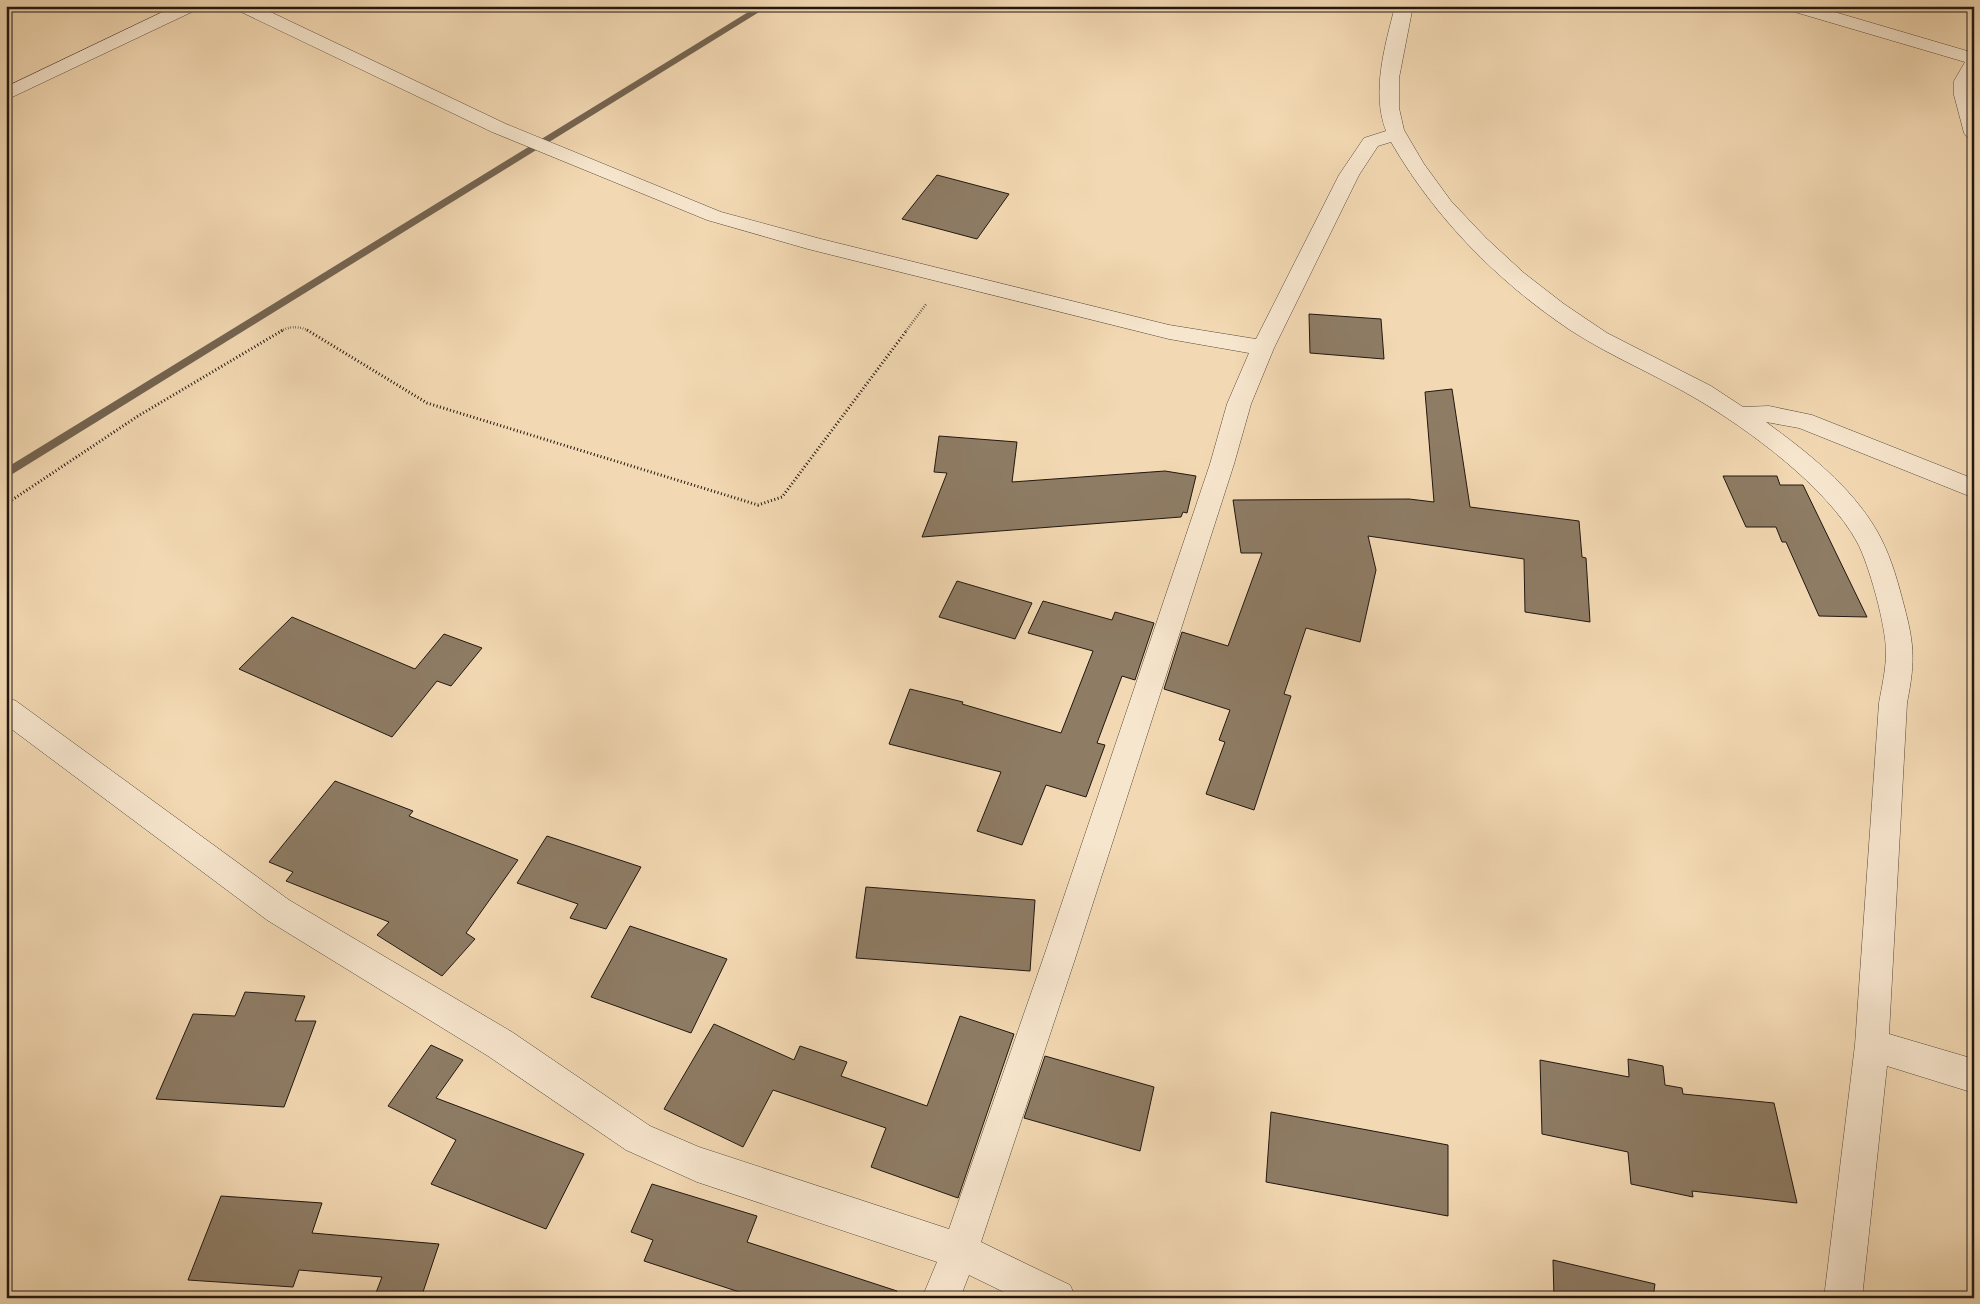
<svg xmlns="http://www.w3.org/2000/svg" width="1980" height="1304" viewBox="0 0 1980 1304" font-family="'IM FELL Great Primer',serif">
	<style>
		.lines { fill: none; stroke-linecap: round; stroke-linejoin: round }
		.stream { fill: #746451; fill-rule: evenodd }
		.building { fill: #8e7c65; stroke: #211710 }
		.minor-casing { stroke: #564839; stroke-width: 1 }
		.path-far1 { stroke: #211710; stroke-width: 2.5; stroke-dasharray: 0.5 2; stroke-linecap: butt }
		.path { stroke: #211710; stroke-width: 3; stroke-dasharray: 1 2.5; stroke-linecap: butt }
		.minor { fill: #f7e6ce; fill-rule: evenodd }
	</style>
	<rect width="100%" height="100%" fill="#f3d9b3"/>
	<filter id="stains"><feTurbulence type="fractalNoise" baseFrequency=".004" numOctaves="4"/><feColorMatrix values="0 0 0 0 .2 0 0 0 0 .09 0 0 0 0 .02 0 0 0 .5 -.17"/></filter>
	<radialGradient id="worn" r=".72"><stop offset=".6" stop-color="#630" stop-opacity="0"/><stop offset="1" stop-color="#630" stop-opacity=".3"/></radialGradient>
	<g class="lines">
		<!-- stream -->
		<path class="stream" d="M758 6H769L6 478V468Z"/>
	</g>
	<!-- building -->
	<path class="building" d="M937 175 1009 194 977 239 902 219Z
		M1309 314 1381 319 1384 359 1310 353Z
		M1452 389 1470 507 1579 521 1582 557 1586 558 1590 622 1525 612 1524 559 1368 536 1376 570 1360 642 1306 628 1284 694 1291 696 1254 810 1206 794 1225 742 1219 740 1230 710 1164 689 1182 632 1228 646 1262 553H1241L1233 500 1409 499 1434 502 1425 392Z
		M939 436 1017 442 1012 482 1165 471 1196 476 1187 513 1183 512 1181 517 922 537 947 473 934 472Z
		M1723 476H1777L1780 485H1803L1867 617 1819 616 1786 542H1782L1776 527H1746Z
		M957 581 1032 603 1015 639 939 617Z
		M1043 601 1112 620 1115 612 1154 623 1135 680 1122 676 1097 743 1105 745 1086 797 1046 785 1022 845 977 831 1001 772 889 744 910 689 963 702 962 704 1061 733 1093 651 1028 633Z
		M292 617 415 669 444 634 482 648 451 686 437 681 392 737 239 669Z
		M335 781 413 811 409 816 518 860 466 933 475 939 442 976 377 935 389 922 286 881 293 872 269 862Z
		M547 836 641 867 606 929 570 918 578 904 517 883Z
		M866 887 1035 900 1030 971 856 958Z
		M630 926 727 959 691 1033 591 997Z
		M245 992 305 996 295 1021H316L284 1107 156 1099 193 1014 235 1016Z
		M960 1016 1014 1034 958 1198 871 1167 886 1128 773 1090 743 1147 664 1109 714 1024 794 1060 800 1046 847 1062 841 1076 927 1106Z
		M431 1045 463 1060 436 1098 584 1154 546 1229 431 1184 456 1140 388 1106Z
		M1045 1056 1154 1087 1140 1151 1024 1118Z
		M1628 1059 1663 1066 1665 1085 1682 1088 1683 1094 1774 1103 1797 1203 1692 1191 1693 1197 1631 1184 1628 1152 1542 1134 1540 1060 1629 1077Z
		M1271 1112 1448 1145V1216L1266 1182Z
		M652 1184 757 1216 747 1242 897 1291 896 1298H758L644 1261 653 1240 631 1232Z
		M221 1196 322 1203 312 1233 439 1244 421 1298H374L382 1277 299 1270 293 1287 188 1280Z
		M1553 1260 1655 1284 1653 1298H1554Z"/>
	<g class="lines">
		<defs>
			<path id="minor" d="M175 6H199L196 10 6 100V87Z
				M234 6H258L506 124 721 212 821 239 1169 325 1256 339 1339 175 1364 138 1386 131C1371 92 1385 46 1395 6H1413L1399 78V108L1404 130 1424 164 1451 201 1486 238 1524 273 1564 304 1607 333 1711 386 1743 407 1769 406 1812 415 1974 479V498L1799 428 1766 422C1807 452 1851 486 1877 531 1889 552 1896 575 1902 598 1914 642 1916 658 1907 703L1889 1034 1974 1059V1093L1887 1066 1862 1298H1824L1855 1045 1879 703C1882 686 1886 669 1886 652 1886 626 1869 564 1857 542 1827 487 1748 429 1695 398 1654 374 1610 356 1570 330 1497 281 1435 218 1391 142L1378 146 1359 175 1274 348 1251 404 1234 464 1075 959 981 1242 1070 1285 1076 1298H1016L969 1275 960 1298H922L937 1262 697 1182 626 1150 488 1056 267 920 6 725V697L16 701 289 900 512 1032 650 1126 699 1147 949 1229 1043 959 1210 464 1227 404 1249 353 1169 339 808 249 707 220 492 132 237 10Z
				M1785 6H1814L1974 53V139L1967 137 1964 133 1954 95V81L1965 62 1788 10Z"/>
		</defs>
		<!-- minor casing -->
		<use href="#minor" class="minor-casing"/>
		<!-- path-far1 -->
		<path class="path-far1" d="M281 331C290 326 300 326 309 331
			M906 331 927 303"/>
		<!-- path -->
		<path class="path" d="M307 330 427 403 758 505 782 497 907 330
			M6 504 138 416 283 330"/>
		<!-- minor -->
		<use href="#minor" class="minor"/>
	</g>
	<!-- margin -->
	<rect width="1980" height="1304" fill="none" stroke="#f3d9b3" stroke-width="25"/>
	<rect x="8" y="8" width="1965" height="1289" fill="none" stroke="#211710" stroke-width="2.5"/>
	<rect x="12" y="12" width="1955" height="1279" fill="none" stroke="#211710"/>
	<rect width="100%" height="100%" filter="url(#stains)"/>
	<rect width="100%" height="100%" fill="url(#worn)"/>
</svg>
